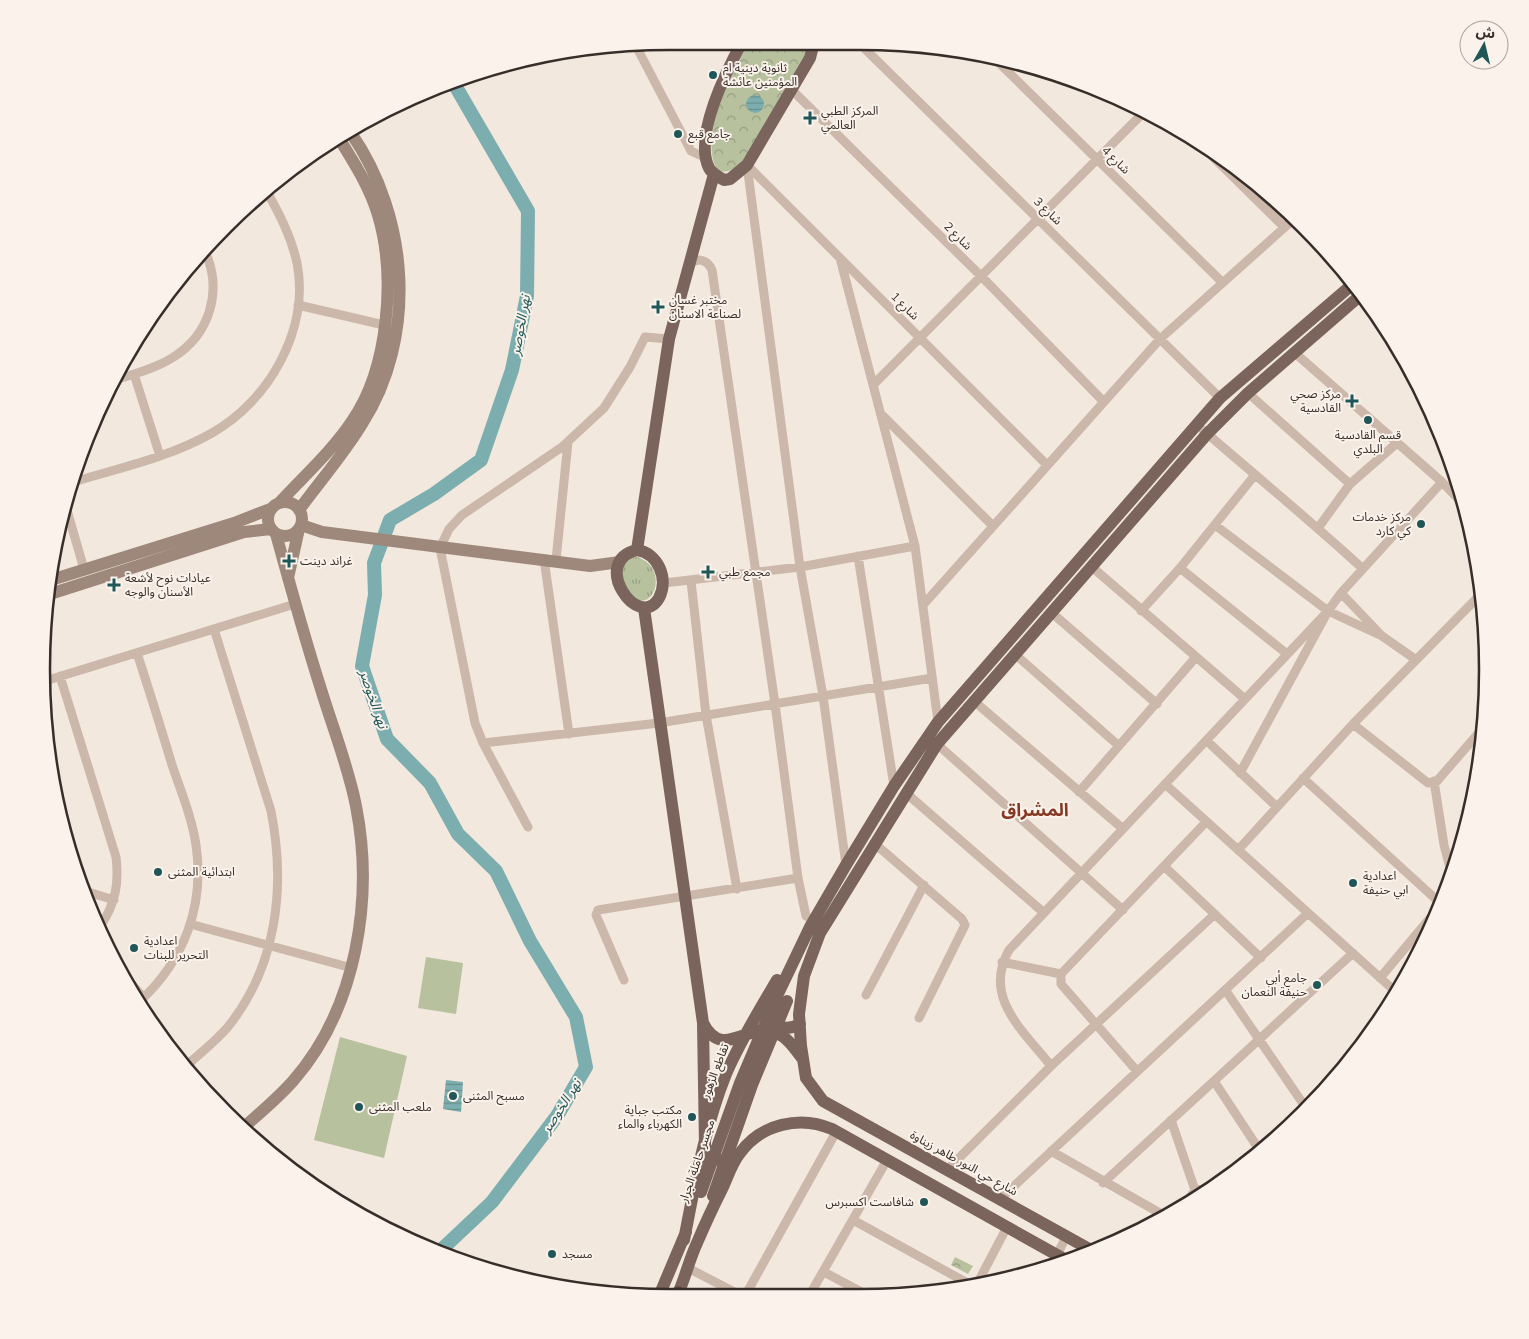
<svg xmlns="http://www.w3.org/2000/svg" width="1529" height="1339" viewBox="0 0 1529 1339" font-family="Mulish,'Noto Sans Arabic',sans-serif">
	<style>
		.grass { fill: url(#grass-tufts) }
		.park { fill: url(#park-crowns) }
		.pitch { fill: #b7c19e }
		.water { fill: url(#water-rules) }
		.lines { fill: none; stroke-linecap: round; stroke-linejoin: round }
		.river { stroke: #7daeaf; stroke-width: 14 }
		.street { stroke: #cbb8aa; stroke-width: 9 }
		.secondary { stroke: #9e877b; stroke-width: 12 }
		.primary { stroke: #7a645b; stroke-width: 12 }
		.highway { stroke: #594841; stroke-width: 15 }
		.primary-bridge { stroke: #7a645b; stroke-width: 12 }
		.poi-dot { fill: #1f5759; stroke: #faf2eb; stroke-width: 2 }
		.labels { text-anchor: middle; stroke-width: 4; stroke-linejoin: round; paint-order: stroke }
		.poi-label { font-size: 12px; fill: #382e29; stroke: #faf2eb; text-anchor: start }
		.street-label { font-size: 12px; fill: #382e29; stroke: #faf2eb }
		.water-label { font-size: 14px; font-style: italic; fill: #1f5759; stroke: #faf2eb }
		.district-label { font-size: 18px; font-weight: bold; fill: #863823; stroke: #faf2eb }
		.rim { fill: none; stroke: #382e29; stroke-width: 2.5 }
	</style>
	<defs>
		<pattern id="grass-tufts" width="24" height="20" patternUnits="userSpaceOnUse" patternTransform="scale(1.25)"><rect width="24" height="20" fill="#b7c19e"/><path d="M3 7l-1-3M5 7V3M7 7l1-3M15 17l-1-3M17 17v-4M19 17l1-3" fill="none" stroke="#969d81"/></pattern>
		<pattern id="park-crowns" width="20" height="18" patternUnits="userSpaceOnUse" patternTransform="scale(1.25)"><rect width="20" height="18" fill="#b7c19e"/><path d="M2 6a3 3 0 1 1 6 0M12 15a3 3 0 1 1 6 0" fill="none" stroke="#969d81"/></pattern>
		<pattern id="water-rules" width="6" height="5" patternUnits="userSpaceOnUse" patternTransform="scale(1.25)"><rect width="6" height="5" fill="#7daeaf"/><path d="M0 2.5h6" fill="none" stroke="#678e8e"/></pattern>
	</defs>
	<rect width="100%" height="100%" fill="#f2e8de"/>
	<!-- grass -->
	<path class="grass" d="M634 556C670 565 655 612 634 598 628 593 624 585 621 578L625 560Z"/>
	<!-- park -->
	<path class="park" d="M749 42H806L805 56 742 163C733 169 726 176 716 168 699 133 733 73 749 42Z
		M955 1257 973 1266 968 1274 951 1265Z"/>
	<!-- pitch -->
	<path class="pitch" d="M426 957 463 963 456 1014 418 1008Z
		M340 1037 407 1056 384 1158 314 1140Z"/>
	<!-- water -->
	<path class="water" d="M746 104a9 9 0 1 1 18 0a9 9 0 1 1-18 0Z
		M446 1080 463 1082 461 1112 443 1109Z"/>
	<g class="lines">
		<!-- river -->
		<path class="river" d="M440 1251 492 1202 557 1116 586 1067 576 1017 530 941 496 871 458 834 430 783 387 739 362 666 375 595 374 563 390 520 434 494 481 460 512 370 527 296 528 211 456 87 451 84"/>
		<!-- street -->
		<path class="street" d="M858 42 1220 398
			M636 46 691 151 706 158
			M993 57 1222 282
			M792 90 981 276 1104 402
			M1203 147 1284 227
			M747 165 800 567 823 696 846 865
			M747 165 1046 464
			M840 258 915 546 938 722
			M689 265C697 257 707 259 712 270L775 704 798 878 806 916 814 921
			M298 305 384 325
			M1295 353 1442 482 1466 507
			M134 374 160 456
			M118 379C135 374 156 368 172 358 210 335 223 291 205 251
			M873 385 1145 111
			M1248 393 1350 484
			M883 416 993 526
			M1203 430C1256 476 1311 521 1363 569
			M73 482C120 468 170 457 212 433 269 401 310 329 297 263 291 236 279 213 266 190
			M66 507 84 569
			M1215 525 1328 611
			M1318 528 1350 484 1397 443
			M858 556 894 786
			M544 559 569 734
			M556 560 568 442
			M1092 567 1245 699
			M1180 568 1287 654
			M691 581 706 715 737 889
			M664 583 800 567 915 546
			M1341 593 1382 636 1415 659
			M923 605 1160 339 1294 219
			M1141 611 1180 568 1254 476
			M1052 613 1157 704
			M137 653C149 690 161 728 172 765 181 791 192 818 196 845 205 906 184 961 139 1002
			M1016 655 1119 746
			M60 676 116 857C119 882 116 903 101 925
			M45 681 295 604
			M975 702 1122 828
			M1353 724 1428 783 1437 781 1483 728
			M1207 741 1277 807
			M483 743 659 723 932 678
			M937 744 1123 910
			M1240 773 1328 611 1382 636
			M1303 778 1440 903
			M1434 781 1444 845 1452 876
			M1165 784 1397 993
			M1079 792 1196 657
			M906 793 1043 912
			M528 827 483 743 475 723 440 548 449 529 462 515 562 447 604 408 630 367 645 337 669 339
			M874 843 962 919 965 925 919 1018
			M1238 850 1353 724 1481 594
			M1165 867 1261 958
			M88 892 114 900
			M190 924 352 968
			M1002 962 1061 974
			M120 971 144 998
			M1380 978 1436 911
			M624 980 596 915 598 910 798 878
			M1226 991 1306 1108
			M866 995 924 885
			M1051 1066C1024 1031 982 998 1009 950L1328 611 1341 593 1442 482
			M185 1067C199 1054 215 1042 227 1028 277 967 286 887 271 811L214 629
			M1136 1070 1061 984V974L1206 822
			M1214 1081 1260 1151
			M1171 1120 1195 1190 1186 1203
			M1051 1151 1165 1216
			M947 1170 1051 1066 1215 914
			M1103 1183 1353 953
			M1195 1190 1207 1189
			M1000 1199 1308 913
			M853 1220 971 1285
			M1052 1265 1066 1237
			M688 1268 742 1296
			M824 1272 869 1296
			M977 1284 1007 1227
			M745 1296 836 1132
			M809 1296 887 1160"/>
		<!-- secondary -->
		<path class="secondary" d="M268 519a17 17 0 1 1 34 0a17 17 0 1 1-34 0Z
			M279 503C304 476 332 451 352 421 389 368 396 275 378 215 370 188 355 164 340 140
			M299 510C320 481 344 454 362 424 418 336 409 217 351 133
			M301 525 322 532 590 566 620 562
			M288 578 299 529
			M51 580 234 523 270 509
			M50 594 244 532 271 529
			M244 1127C261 1112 278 1098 293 1081 357 1008 374 898 356 806 348 765 332 726 320 686 304 636 290 585 276 534"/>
		<!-- primary -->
		<path class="primary" d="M742 42C727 70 693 136 709 168 712 174 718 176 724 180L730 179 747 165 810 58 814 42
			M637 550 669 339 714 174
			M637 550C658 553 669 579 659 598 639 633 589 561 637 550Z
			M644 608 703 1023 705 1146C712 1162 725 1165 739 1154
			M777 996 810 927 846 865 894 786 938 722 1220 398 1354 283
			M769 1022C779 1028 790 1030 800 1024
			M703 1023C723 1062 749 1020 777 1033 788 1038 795 1049 802 1058
			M684 1240C695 1184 705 1126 726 1074 740 1041 759 1011 777 980
			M1091 1250 823 1101 806 1078 801 1046 799 1014 804 976 820 933 937 744 1207 434 1248 393 1362 294
			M659 1296 686 1232
			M677 1296C685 1279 689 1260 697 1243 705 1224 714 1205 723 1187 728 1176 732 1163 740 1153 761 1124 800 1115 832 1129L1066 1260"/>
		<!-- highway -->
		<path class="highway" d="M678 1296V1294"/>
		<!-- primary-bridge -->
		<path class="primary-bridge" d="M701 1192 740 1083 777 996
			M713 1196 752 1085 787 1001"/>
	</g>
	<!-- markers -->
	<g class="poi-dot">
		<circle cx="713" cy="75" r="5"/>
		<path d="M807.5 110.5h5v5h5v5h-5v5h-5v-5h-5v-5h5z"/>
		<circle cx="678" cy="134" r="5"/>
		<path d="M655.5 299.5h5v5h5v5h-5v5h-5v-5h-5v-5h5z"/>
		<path d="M1349.5 393.5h5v5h5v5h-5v5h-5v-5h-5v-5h5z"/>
		<circle cx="1368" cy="420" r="5"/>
		<circle cx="1421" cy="524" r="5"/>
		<path d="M286.5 553.5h5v5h5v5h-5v5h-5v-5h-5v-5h5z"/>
		<path d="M705.5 564.5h5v5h5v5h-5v5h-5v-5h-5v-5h5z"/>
		<path d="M111.5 577.5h5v5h5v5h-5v5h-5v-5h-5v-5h5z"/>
		<circle cx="158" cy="872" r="5"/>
		<circle cx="1353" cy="883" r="5"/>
		<circle cx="134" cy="948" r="5"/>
		<circle cx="1317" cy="985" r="5"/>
		<circle cx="453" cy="1096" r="5"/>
		<circle cx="359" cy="1107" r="5"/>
		<circle cx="692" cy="1117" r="5"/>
		<circle cx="924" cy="1202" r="5"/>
		<circle cx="552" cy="1254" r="5"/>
	</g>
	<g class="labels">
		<!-- poi labels -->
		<g class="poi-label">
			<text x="723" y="72">ثانوية دينية ام<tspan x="723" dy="14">المؤمنين عائشة</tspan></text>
			<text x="821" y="115">المركز الطبي<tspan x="821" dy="14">العالمي</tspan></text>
			<text x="688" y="138">جامع قبع</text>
			<text x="669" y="304">مختبر غسان<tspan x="669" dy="14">لصناعة الاسنان</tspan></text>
			<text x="1341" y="398" text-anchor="end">مركز صحي<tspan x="1341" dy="14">القادسية</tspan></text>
			<text x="1368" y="439" text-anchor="middle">قسم القادسية<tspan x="1368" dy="14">البلدي</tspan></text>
			<text x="1411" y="521" text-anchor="end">مركز خدمات<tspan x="1411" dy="14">كي كارد</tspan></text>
			<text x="300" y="565">غراند دينت</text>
			<text x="719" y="576">مجمع طبي</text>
			<text x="125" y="582">عيادات نوح لأشعة<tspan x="125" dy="14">الأسنان والوجه</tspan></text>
			<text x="168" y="876">ابتدائية المثنى</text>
			<text x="1363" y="880">اعدادية<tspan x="1363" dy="14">ابي حنيفة</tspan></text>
			<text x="144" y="945">اعدادية<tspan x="144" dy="14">التحرير للبنات</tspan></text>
			<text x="1307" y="982" text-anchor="end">جامع أبي<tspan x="1307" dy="14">حنيفة النعمان</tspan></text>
			<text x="463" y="1100">مسبح المثنى</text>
			<text x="369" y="1111">ملعب المثنى</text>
			<text x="682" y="1114" text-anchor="end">مكتب جباية<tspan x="682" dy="14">الكهرباء والماء</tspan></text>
			<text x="914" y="1206" text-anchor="end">شافاست اكسبرس</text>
			<text x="562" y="1258">مسجد</text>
		</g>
		<!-- street labels -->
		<g class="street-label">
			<text transform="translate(1116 160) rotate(45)" y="4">شارع 4</text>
			<text transform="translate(1048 211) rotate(44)" y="4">شارع 3</text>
			<text transform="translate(958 236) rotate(45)" y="4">شارع 2</text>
			<text transform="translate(905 306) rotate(45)" y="4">شارع 1</text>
			<text transform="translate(715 1071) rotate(-69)" y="4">تقاطع الزهور</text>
			<text transform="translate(697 1161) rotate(-71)" y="4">مجسر حاملة الجرار</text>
			<text transform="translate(964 1163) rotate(29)" y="4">شارع حي النور طاهر زيناوة</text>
		</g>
		<!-- water labels -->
		<g class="water-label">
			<text transform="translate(520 325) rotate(-80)" y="5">نهر الخوصر</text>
			<text transform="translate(374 699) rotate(71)" y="5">نهر الخوصر</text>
			<text transform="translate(561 1106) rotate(-57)" y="5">نهر الخوصر</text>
		</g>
		<!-- district labels -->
		<g class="district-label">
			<text x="1035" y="816">المشراق</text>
		</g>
	</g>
	<!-- crop -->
	<path d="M0 0H1529V1339H0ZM669 50H860A619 619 0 0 1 1479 669V670A619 619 0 0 1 860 1289H669A619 619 0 0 1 50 670V669A619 619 0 0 1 669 50Z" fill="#faf2eb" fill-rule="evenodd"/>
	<path class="rim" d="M669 50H860A619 619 0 0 1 1479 669V670A619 619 0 0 1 860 1289H669A619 619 0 0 1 50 670V669A619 619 0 0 1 669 50Z"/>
	<!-- north arrow -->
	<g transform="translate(1484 45) rotate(8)"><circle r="24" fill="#faf2eb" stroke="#aca49d"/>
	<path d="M0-4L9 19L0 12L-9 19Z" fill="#1f5759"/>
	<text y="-8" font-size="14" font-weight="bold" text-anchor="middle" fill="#382e29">ش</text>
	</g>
</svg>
